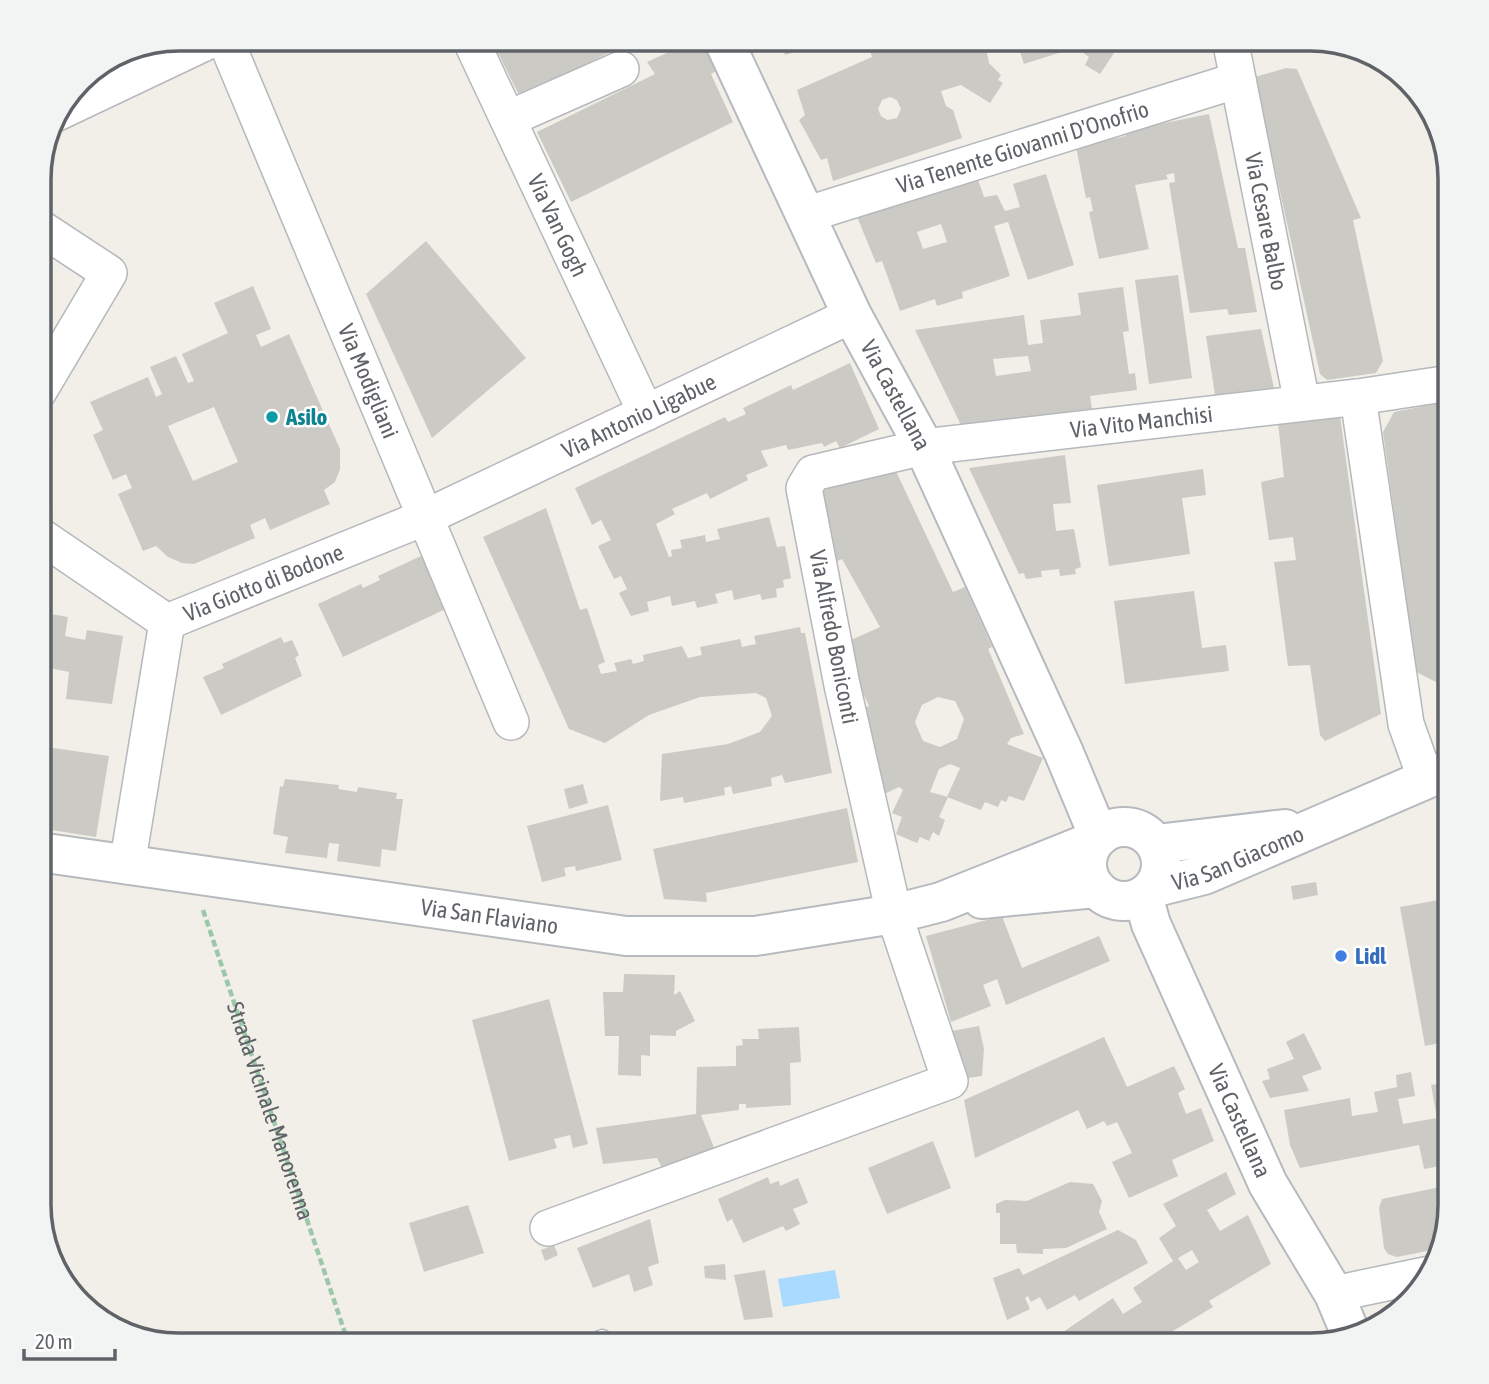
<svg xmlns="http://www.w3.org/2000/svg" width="1489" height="1384" viewBox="0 0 1489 1384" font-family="'Asap Condensed',sans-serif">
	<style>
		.water { fill: #aadaff }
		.building { fill: #cccac5; fill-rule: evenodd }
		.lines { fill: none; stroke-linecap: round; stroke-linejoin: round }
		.lane-casing { stroke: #b5b8bc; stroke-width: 21 }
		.street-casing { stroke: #b5b8bc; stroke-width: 38 }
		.secondary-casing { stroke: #b6babf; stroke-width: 42 }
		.path { stroke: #9cc7a9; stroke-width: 4.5; stroke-dasharray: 7 3.5; stroke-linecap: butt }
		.lane { stroke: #fff; stroke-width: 18 }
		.street { stroke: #fff; stroke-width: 35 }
		.secondary { stroke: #fff; stroke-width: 38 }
		.culture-dot { fill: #0f9aa8; stroke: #fff; stroke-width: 2.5 }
		.shop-dot { fill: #3f7fe0; stroke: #fff; stroke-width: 2.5 }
		.labels { text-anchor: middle; stroke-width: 5; stroke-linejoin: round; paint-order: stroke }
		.street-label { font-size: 23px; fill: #5f6368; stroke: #fff }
		.culture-label { font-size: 23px; font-weight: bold; fill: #0d838f; stroke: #fff; text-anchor: start }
		.shop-label { font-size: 23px; font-weight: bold; fill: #366cbe; stroke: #fff; text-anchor: start }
		.rim { fill: none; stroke: #5f6368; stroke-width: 3.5 }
	</style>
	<rect width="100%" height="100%" fill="#f1efe8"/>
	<!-- water -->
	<path class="water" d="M835 1270 840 1298 783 1307 778 1279Z"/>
	<!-- building -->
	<path class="building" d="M491 39H636L520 97Z
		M636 39H660L643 47Z
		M665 39H706L721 68 711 74 733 122 571 202 537 132 655 74 647 62 671 51Z
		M769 39H806L808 48 785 55 782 45 773 47Z
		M873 39H984L989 63 1001 75 998 80 1003 83 990 103 961 85 941 91 946 106 953 110 962 138 833 181 827 158 821 160 799 120 805 115 797 90 872 57 867 41ZM890 97 897 100 901 109 897 118 887 120 881 116 878 109 882 100Z
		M1016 39H1061L1065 51 1024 64Z
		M1070 39 1109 40 1106 45 1114 53 1100 74 1085 65 1089 57 1072 45Z
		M1286 68 1297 69 1361 218 1353 220 1383 361 1376 373 1327 380 1320 374 1255 77Z
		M1209 114 1238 248H1245L1257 312 1229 315 1227 309 1190 313 1169 183 1175 182 1174 173 1166 175 1168 179 1135 185 1149 249 1099 259 1089 212 1093 211 1090 197 1086 198 1076 147 1126 136 1125 131Z
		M974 168 984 197 997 195 1005 211 1020 207 1013 184 1046 174 1074 265 1028 280 1008 222 994 226 1010 276 962 292 963 298 937 306 935 299 900 311 882 261 876 263 853 207ZM941 224 947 242 923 249 917 232Z
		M426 241 526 358 432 438 366 294Z
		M39 256 49 262 39 279Z
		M1178 275 1192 378 1149 384 1135 280Z
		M253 286 271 329 256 335 261 347 289 334 340 449V469L335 482 324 490 330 504 270 530 265 518 250 525 255 538 194 564 182 563 168 557 156 546 143 551 118 494 132 488 126 474 113 480 93 435 103 430 90 402 148 377 156 397 162 394 150 367 176 356 188 383 194 381 182 354 228 333 214 303ZM214 407 238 462 193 481 168 426Z
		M1123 287 1129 331 1123 332 1129 374 1135 373 1137 390 1090 396 1092 409 961 425 915 330 1024 315 1028 345 1043 343 1040 320 1081 315 1078 293ZM1028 356 1031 371 996 376 993 359Z
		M1261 329 1274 388 1215 395 1206 336Z
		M850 363 879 429 840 448 836 441 824 447 822 443 788 450 786 445 761 451 768 466 746 475 748 480 710 499 707 493 672 509 675 514 656 524 669 557 672 556 671 550 682 548 680 540 705 535 706 542 720 539 717 529 769 517 777 547 785 546 791 578 783 580 784 587 776 589 777 597 762 600 760 594 734 600 732 590 715 594 718 603 697 608 695 601 672 606 670 596 647 602 649 611 631 616 619 593 627 589 621 576 614 579 598 546 611 540 601 520 592 525 575 488 725 417 728 422 746 414 743 408 791 385 793 390Z
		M1450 401V678L1436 682 1418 673 1415 665 1383 432 1394 412Z
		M1340 416 1381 714 1325 741 1320 735 1310 665 1288 666 1274 562 1296 560 1293 537 1269 540 1261 482 1284 477 1278 423Z
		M1065 455 1071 503 1053 504 1056 531 1074 529 1081 567 1075 569 1076 574 1060 576 1059 569 1041 571 1042 577 1026 579 1024 573 1019 574 969 468Z
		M894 467 953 592 965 587 992 647 988 649 1024 734 1011 738 1007 744 1043 758 1024 801 1009 796 1006 802 1001 800 998 807 985 802 981 810 947 797 960 768 950 764 939 769 930 792 948 797 939 817 945 820 939 836 933 832 929 841 920 837 917 843 896 834 902 817 892 813 903 790 899 787 882 795 859 711 869 706 840 645 880 627 842 559 826 566 820 485ZM938 697 955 701 964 719 957 739 940 747 923 741 915 722 922 705Z
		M1203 469 1206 495 1182 498 1190 554 1109 566 1097 485Z
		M546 508 580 610 587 608 605 662 598 665 601 674 617 671 614 663 631 659 633 664 644 661 643 655 682 646 688 658 702 655 700 647 740 639 742 647 756 644 754 636 800 627 801 633H805L832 773 785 783 782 775 771 778 772 786 733 794 731 786 724 788 725 795 684 803 683 797 660 801 662 754 728 744 760 732 772 716 766 698 756 693 700 697 649 715 605 743 569 729 483 537Z
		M423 555 448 608 343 657 318 604 361 584 363 588 380 580 378 576Z
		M1194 591 1202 648 1226 645 1229 671 1125 684 1114 601Z
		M39 612 68 617 65 636 85 640 87 630 123 636 112 704 66 699 69 672 39 666Z
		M281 637 284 643 292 640 299 655 295 658 302 676 221 715 203 677 224 668 222 664Z
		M39 742 53 748 109 756 96 837 39 828Z
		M285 779 339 785 338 789 357 792 358 787 397 793 396 799H403L396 851 382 849 380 867 337 861 339 844 329 843 327 858 285 853 288 837 273 834 280 786 283 787Z
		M583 784 588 803 569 809 564 789Z
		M608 805 622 860 576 871 575 866 564 868 566 876 542 882 527 826Z
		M847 808 858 862 706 893 707 902 664 899 653 849Z
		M1316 882 1318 895 1293 900 1291 886Z
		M1450 898V1041L1425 1046 1400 907Z
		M1002 916 1022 968 1099 936 1110 961 1006 1005 997 979 983 985 991 1006 951 1022 926 936Z
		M624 974 675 975 674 995 680 991 695 1021 676 1031V1036L650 1035V1056L641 1055V1076L618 1075 619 1036H605L603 992H623Z
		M549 999 588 1144 573 1148 570 1135 554 1139 557 1148 509 1161 472 1020Z
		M979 1026 984 1049 982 1076 962 1079 952 1031Z
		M799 1027 801 1062 790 1063 791 1105 746 1108V1104H739V1110L701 1115 715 1150 690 1160 688 1158 662 1168 657 1158 603 1164 596 1128 696 1114 697 1067 736 1066V1046L743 1045 742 1039H759L758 1029Z
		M1304 1033 1322 1069 1302 1076 1309 1091 1270 1098 1262 1081 1270 1079 1267 1069 1294 1059 1286 1042Z
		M1104 1037 1127 1087 1174 1066 1185 1089 1178 1093 1186 1114 1201 1108 1214 1141 1172 1160 1178 1176 1129 1198 1112 1162 1132 1153 1117 1122 1107 1126 1104 1121 1087 1129 1078 1110 975 1158 964 1100Z
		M1411 1072 1415 1096 1398 1099 1403 1124 1437 1118 1431 1085 1450 1082V1164L1424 1169 1419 1145 1300 1168 1290 1145 1284 1110 1350 1098 1352 1116 1378 1112 1374 1092 1397 1087 1396 1075Z
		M933 1141 951 1188 887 1214 868 1168Z
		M1226 1172 1236 1194 1207 1210 1220 1231 1248 1215 1271 1264 1209 1301 1213 1307 1163 1337 1159 1331 1138 1345H1085L1080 1339 1071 1345H1044L1113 1298 1123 1314 1142 1302 1133 1288 1173 1261 1159 1238 1176 1226 1163 1204ZM1192 1250 1199 1262 1186 1270 1178 1258Z
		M768 1177 770 1184 779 1181 780 1186 798 1178 808 1203 793 1209 800 1224 786 1231 783 1226 743 1243 732 1219 727 1222 718 1199Z
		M1070 1182 1093 1184 1102 1201 1099 1212 1107 1229 1066 1248 1043 1249V1254L1017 1253 1016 1244H1000V1213H996V1204L1005 1200 1027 1201Z
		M1450 1185V1205L1442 1248 1397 1257 1388 1254 1384 1248 1379 1208 1382 1199Z
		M468 1205 484 1253 424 1272 409 1223Z
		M650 1219 659 1263 648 1267 653 1285 634 1292 629 1274 593 1288 577 1248Z
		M1118 1230 1136 1240 1148 1263 1079 1301 1075 1295 1047 1310 1040 1297 1031 1302 1028 1296 1025 1298 1030 1309 1007 1320 993 1278 1019 1268 1023 1275Z
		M554 1245 558 1255 545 1261 541 1250Z
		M725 1264 726 1280 705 1278 704 1266Z
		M765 1270 773 1317 744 1320 734 1275Z
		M448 1332 453 1345H412Z"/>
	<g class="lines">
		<defs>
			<path id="lane" d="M602 1339 603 1345"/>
			<g id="street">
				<path id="s2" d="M225 39 511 722"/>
				<path id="s3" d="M470 39 646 413"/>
				<path id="s4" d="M1230 39 1302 403"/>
				<path d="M55 114 213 39"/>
				<path d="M508 119 621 69"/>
				<path id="s5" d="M805 215 1238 80"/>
				<path d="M39 391 109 273 39 227"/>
				<path d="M1358 397 1406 724 1425 777"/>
				<path id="s6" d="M39 535 167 622 426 517 852 315"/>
				<path d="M127 866 167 622"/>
				<path id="s7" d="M548 1228 950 1081 894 914 842 685 804 488 813 473 924 447 1358 397 1450 383"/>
				<path d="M1334 1294 1429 1274"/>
			</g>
			<g id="secondary">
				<path id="s8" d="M723 39 852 315 924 447 1064 753 1099 837"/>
				<circle cx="1124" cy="864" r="37"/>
				<path d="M1156 844 1285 829"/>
				<path id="s9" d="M39 852 626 936H755L894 914 941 902 1094 841"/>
				<path id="s10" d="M1152 888 1204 875 1450 769"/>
				<path id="s11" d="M1143 896 1151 924 1268 1184 1334 1294 1352 1337"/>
				<path d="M982 899 1096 888"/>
			</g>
		</defs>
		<!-- lane casing -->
		<use href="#lane" class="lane-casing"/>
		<!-- street casing -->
		<use href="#street" class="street-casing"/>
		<!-- secondary casing -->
		<use href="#secondary" class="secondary-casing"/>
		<!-- path -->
		<path class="path" id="s1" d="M203 910 349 1345"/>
		<!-- lane -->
		<use href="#lane" class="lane"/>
		<!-- street -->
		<use href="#street" class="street"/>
		<!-- secondary -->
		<use href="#secondary" class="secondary"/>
	</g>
	<!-- markers -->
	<circle class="culture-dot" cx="272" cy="417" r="7"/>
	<circle class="shop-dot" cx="1341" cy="956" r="7"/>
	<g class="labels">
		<!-- street labels -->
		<g class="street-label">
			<text dy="8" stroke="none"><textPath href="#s5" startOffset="228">Via Tenente Giovanni D'Onofrio</textPath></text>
			<text dy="8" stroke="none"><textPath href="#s4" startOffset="186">Via Cesare Balbo</textPath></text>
			<text dy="8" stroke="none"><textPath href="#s3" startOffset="206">Via Van Gogh</textPath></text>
			<text dy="8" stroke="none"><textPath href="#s2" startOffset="371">Via Modigliani</textPath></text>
			<text dy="8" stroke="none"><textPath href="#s8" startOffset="396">Via Castellana</textPath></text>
			<text dy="8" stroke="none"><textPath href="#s6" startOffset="670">Via Antonio Ligabue</textPath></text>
			<text dy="8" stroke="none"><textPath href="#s7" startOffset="1390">Via Vito Manchisi</textPath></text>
			<text dy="8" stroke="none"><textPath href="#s6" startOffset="259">Via Giotto di Bodone</textPath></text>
			<text transform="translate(834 637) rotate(79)" y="8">Via Alfredo Boniconti</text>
			<text dy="8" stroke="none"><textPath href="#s10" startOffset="91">Via San Giacomo</textPath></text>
			<text dy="8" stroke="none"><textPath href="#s9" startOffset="455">Via San Flaviano</textPath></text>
			<text dy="8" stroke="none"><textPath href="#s1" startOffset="212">Strada Vicinale Manorenna</textPath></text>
			<text dy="8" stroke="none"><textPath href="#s11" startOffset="245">Via Castellana</textPath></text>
		</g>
		<!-- culture labels -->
		<g class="culture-label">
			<text x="286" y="425">Asilo</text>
		</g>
		<!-- shop labels -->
		<g class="shop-label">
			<text x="1355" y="964">Lidl</text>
		</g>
	</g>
	<!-- crop -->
	<path d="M0 0H1489V1384H0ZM179 51H1310A128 128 0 0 1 1438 179V1205A128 128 0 0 1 1310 1333H179A128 128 0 0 1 51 1205V179A128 128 0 0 1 179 51Z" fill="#f2f3f3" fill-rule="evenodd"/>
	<path class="rim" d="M179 51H1310A128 128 0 0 1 1438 179V1205A128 128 0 0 1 1310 1333H179A128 128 0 0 1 51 1205V179A128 128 0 0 1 179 51Z"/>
	<!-- scale -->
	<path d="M24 1349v10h91v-10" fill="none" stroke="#5f6368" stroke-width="3.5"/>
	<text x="35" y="1349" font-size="21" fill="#5f6368" stroke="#ffffff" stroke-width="5" paint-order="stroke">20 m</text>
</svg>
